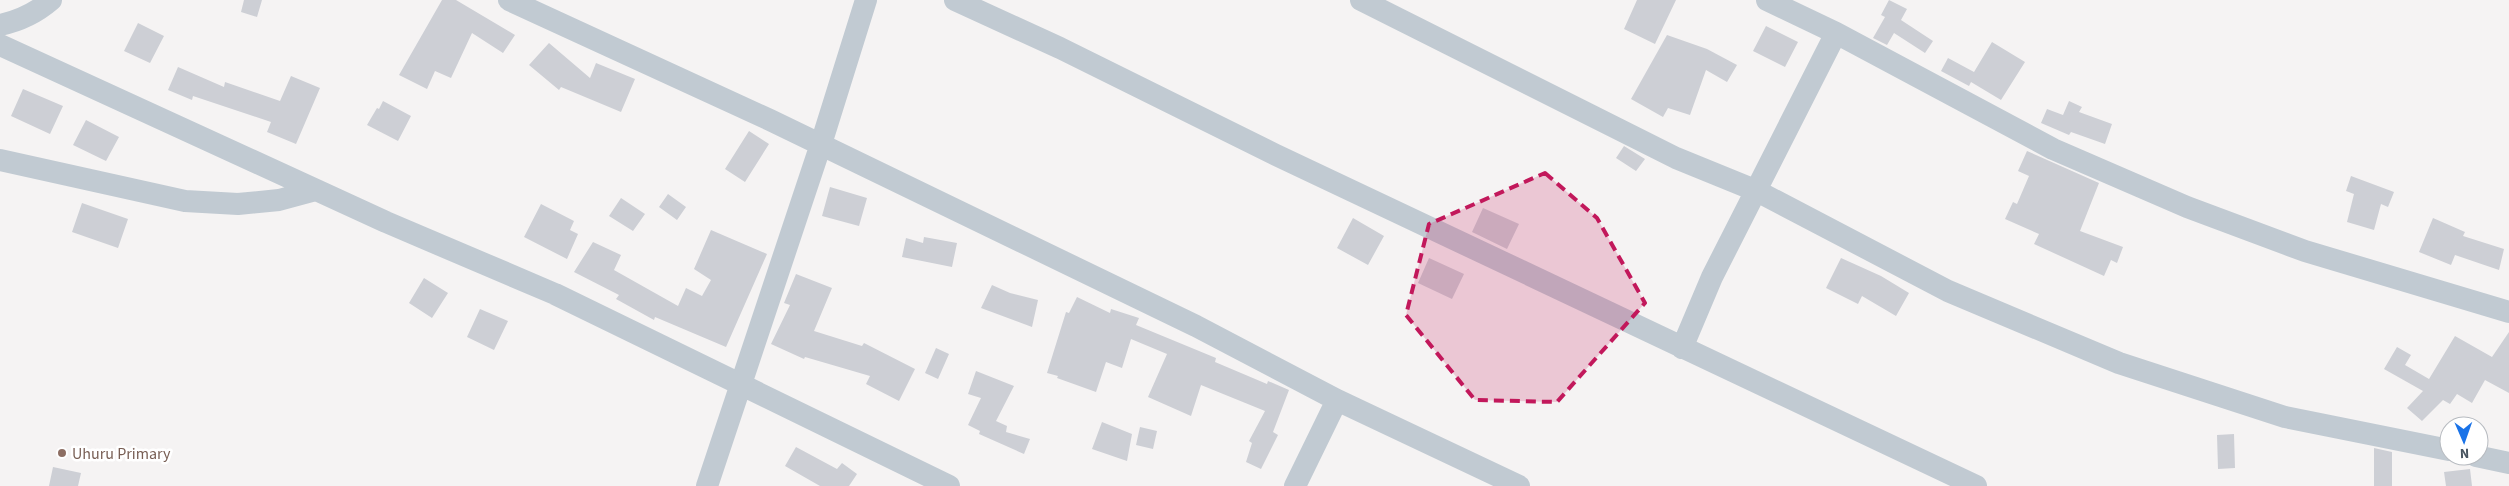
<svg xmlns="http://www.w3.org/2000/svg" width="2509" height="486" viewBox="0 0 2509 486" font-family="'Source Sans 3',sans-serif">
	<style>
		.building { fill: #cdcfd5 }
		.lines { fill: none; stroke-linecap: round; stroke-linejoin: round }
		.street { stroke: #c1cad2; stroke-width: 22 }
		.marked { fill: #c2185b; fill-opacity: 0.2; stroke: #c2185b; stroke-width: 4; stroke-dasharray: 10 6; stroke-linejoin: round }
		.education-dot { fill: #8d6e63; stroke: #fff; stroke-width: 2 }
		.labels { text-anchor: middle; stroke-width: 5; stroke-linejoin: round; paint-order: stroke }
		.education-label { font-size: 16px; fill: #785e54; stroke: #fff; text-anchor: start }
	</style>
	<rect width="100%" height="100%" fill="#f5f3f3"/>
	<!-- building -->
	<path class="building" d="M244 0H262L257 17 241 12Z
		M442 0H456L515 35 503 53 472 33 451 78 435 71 427 89 399 75Z
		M1637 0H1676L1655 44 1624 29Z
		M1889 0 1907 9 1901 20 1933 41 1925 53 1894 33 1887 45 1873 38 1885 17 1881 15Z
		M138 23 164 36 150 63 124 51Z
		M1766 26 1798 42 1785 67 1753 51Z
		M1667 35 1707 49 1737 65 1727 82 1706 70 1690 115 1668 108 1663 117 1631 99Z
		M1992 42 2025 62 2001 100 1971 82 1969 86 1941 71 1948 58 1974 72Z
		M549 43 590 78 596 63 635 79 621 112 561 87 559 90 529 65Z
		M178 67 224 87 225 82 280 101 291 76 320 88 296 144 267 132 271 122 193 96 192 100 168 90Z
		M23 89 63 106 50 134 11 116Z
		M383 101 411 116 398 141 367 125 377 108 379 109Z
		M2069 101 2082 107 2079 112 2112 124 2105 144 2071 132 2069 135 2041 123 2047 109 2063 115Z
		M86 120 119 137 106 161 73 145Z
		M749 131 769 144 745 182 725 169Z
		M1624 146 1645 159 1636 171 1616 158Z
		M2027 151 2099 183 2080 231 2123 247 2117 263 2111 260 2104 276 2034 244 2039 234 2005 219 2013 202 2017 204 2029 176 2018 171Z
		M2351 176 2394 192 2388 207 2381 204 2374 230 2347 222 2354 194 2346 191Z
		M830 187 867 198 859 226 822 216Z
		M668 194 686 207 677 220 659 207Z
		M621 198 645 214 633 231 609 216Z
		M82 203 128 219 118 248 72 232Z
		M541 204 574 221 570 230 578 234 567 259 524 237Z
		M1483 208 1519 224 1507 249 1472 232Z
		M1353 218 1384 236 1368 265 1337 248Z
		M2433 218 2465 232 2463 236 2504 249 2499 270 2455 255 2451 265 2419 252Z
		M711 230 767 254 726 347 655 317 654 320 616 299 619 295 574 272 593 242 621 255 614 270 678 306 686 288 702 296 711 280 694 269Z
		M924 237 957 243 952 267 902 257 906 238 923 243Z
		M1429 258 1464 274 1452 299 1418 283Z
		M1841 258 1881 276 1909 293 1896 316 1862 296 1858 304 1826 288Z
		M796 274 832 288 814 331 862 346 864 343 915 369 899 401 866 384 870 376 805 357 804 359 771 344 790 305 784 303Z
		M424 278 448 293 432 318 409 303Z
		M992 285 1010 293 1038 300 1032 327 981 308Z
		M1077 297 1110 313 1111 309 1139 318 1136 325 1216 358 1215 362 1267 384 1268 381 1289 390 1273 432 1278 435 1261 469 1246 462 1252 443 1249 441 1265 411 1201 385 1191 416 1148 397 1167 354 1131 339 1122 368 1106 362 1096 392 1057 378 1058 376 1047 373 1066 312 1069 313Z
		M480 309 508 321 494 350 467 337Z
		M2509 332V393L2485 380 2472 403 2457 394 2450 404 2443 400 2422 421 2407 408 2423 391 2384 369 2397 347 2411 355 2405 365 2429 379 2455 336 2492 357Z
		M936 348 949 354 938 379 925 373Z
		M976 371 1014 386 996 421 1007 426 1006 432 1030 439 1024 454 979 434 980 431 968 425 981 398 968 394Z
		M1102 422 1132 434 1127 461 1092 449Z
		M1140 427 1157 431 1153 449 1136 445Z
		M2234 434 2235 468 2218 469 2217 435Z
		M796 447 837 469 842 463 857 474 849 486H820L785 466Z
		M2374 448 2392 452V486H2374Z
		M53 467 81 473 78 486H49Z
		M2470 469 2472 486H2446L2444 472Z"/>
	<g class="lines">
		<!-- street -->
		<path class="street" d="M509 0 770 120 1196 326 1337 400 1519 486
			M955 0 1060 48 1274 154 1976 486
			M1361 0 1676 158 1757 191 1948 291 2119 363 2285 417 2449 450
			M1767 0 1836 33 2053 149 2187 207 2305 251 2509 312
			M0 25C19 21 36 13 51 0
			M0 45 386 222 555 294 949 486
			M0 160 185 201 238 204 279 200 316 190
			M1682 348 1712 277 1836 33
			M2476 456 2509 463
			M707 486 821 144 866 0
			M1295 486 1337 400"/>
	</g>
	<!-- marked area -->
	<path class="marked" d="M1545 173 1597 218 1645 303 1557 402 1475 400 1406 315 1429 224Z"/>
	<!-- markers -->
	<circle class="education-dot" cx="62" cy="453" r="5"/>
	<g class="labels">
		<!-- education labels -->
		<g class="education-label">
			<text x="72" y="459">Uhuru Primary</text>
		</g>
	</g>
	<!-- north arrow -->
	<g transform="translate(2464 441) rotate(178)"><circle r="24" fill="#ffffff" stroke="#b7bbc0"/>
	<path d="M0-4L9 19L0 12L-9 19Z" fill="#1a73e8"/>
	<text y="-8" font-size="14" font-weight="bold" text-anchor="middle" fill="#4a5661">N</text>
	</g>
</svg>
